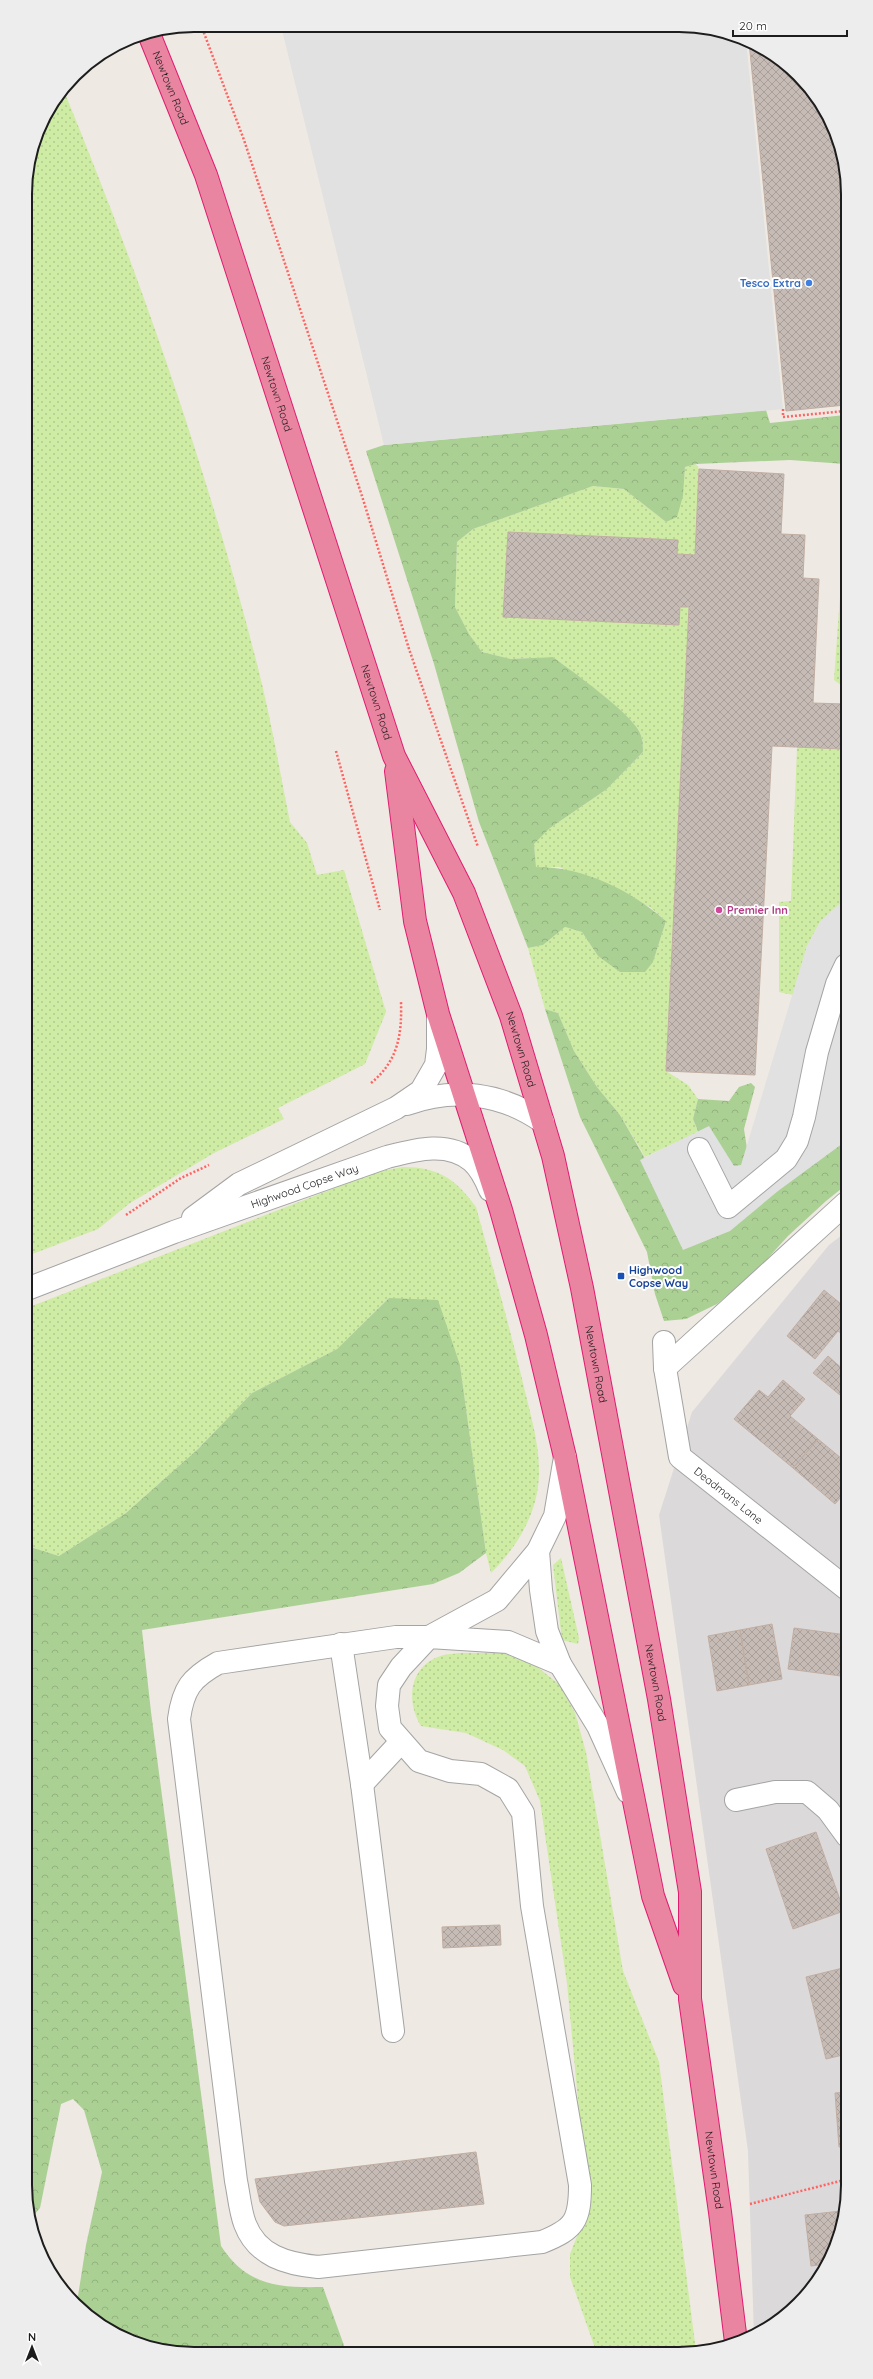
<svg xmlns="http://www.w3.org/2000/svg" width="873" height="2379" viewBox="0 0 873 2379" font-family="Quicksand,sans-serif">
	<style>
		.residential { fill: #dbd9da }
		.grass { fill: url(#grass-dots) }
		.forest { fill: url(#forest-crowns) }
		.parking { fill: #e1e1e1 }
		.building { fill: url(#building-cross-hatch); stroke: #c1aea3 }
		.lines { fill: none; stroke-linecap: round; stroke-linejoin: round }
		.minor-casing { stroke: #a4a4a4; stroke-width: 24 }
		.highway-casing { stroke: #e01c71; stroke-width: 24 }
		.path { stroke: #ff6362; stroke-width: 2.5; stroke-dasharray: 2 2; stroke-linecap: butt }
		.minor { stroke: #fff; stroke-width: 22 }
		.highway { stroke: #ea85a1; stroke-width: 22 }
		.shop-dot { fill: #3f7fe0; stroke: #fff; stroke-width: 1.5 }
		.hotel-dot { fill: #d1479c; stroke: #fff; stroke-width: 1.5 }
		.transit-dot { fill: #1a4fb4; stroke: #fff; stroke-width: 1.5 }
		.labels { text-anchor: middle; stroke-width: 4; stroke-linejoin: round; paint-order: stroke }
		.street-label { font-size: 11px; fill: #1d1d1d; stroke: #fff }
		.shop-label { font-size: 11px; font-weight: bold; fill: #366cbe; stroke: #fff; text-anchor: end }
		.hotel-label { font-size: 11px; font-weight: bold; fill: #b23c85; stroke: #fff; text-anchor: start }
		.transit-label { font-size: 11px; font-weight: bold; fill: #164399; stroke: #fff; text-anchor: start }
		.rim { fill: none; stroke: #1d1d1d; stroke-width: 2 }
	</style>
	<defs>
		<pattern id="grass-dots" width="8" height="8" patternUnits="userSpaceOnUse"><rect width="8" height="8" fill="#ceeca4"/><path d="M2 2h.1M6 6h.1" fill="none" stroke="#b0ca8d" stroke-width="1.8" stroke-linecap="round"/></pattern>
		<pattern id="forest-crowns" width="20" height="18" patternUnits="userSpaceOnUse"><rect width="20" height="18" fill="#abd094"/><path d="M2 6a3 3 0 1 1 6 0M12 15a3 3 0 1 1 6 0" fill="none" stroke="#93b27f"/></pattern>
		<pattern id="building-cross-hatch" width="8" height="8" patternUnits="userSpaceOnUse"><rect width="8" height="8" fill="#c6bbb5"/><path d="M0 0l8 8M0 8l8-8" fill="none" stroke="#aaa09b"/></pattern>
	</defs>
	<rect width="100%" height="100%" fill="#eee9e2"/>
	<!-- residential -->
	<path class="residential" d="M846 1232 848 2196 835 2250 806 2296 764 2331 754 2335 748 2151 659 1515 692 1412 829 1245Z"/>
	<!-- grass -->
	<path class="grass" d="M64 91C140 276 206 466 256 660 270 713 279 768 290 822L307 843 317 875 344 870 386 1012 365 1064 278 1108 284 1119 214 1153 130 1203 98 1229 27 1256 25 183 42 119Z
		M696 464 699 469 695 555 677 554V540L508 532 504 617 679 625 680 607H689L666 1071 688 1085 698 1099 693 1119 698 1132 645 1157 620 1115 597 1087 574 1051 558 1013 545 1009 528 948 543 945 565 927 582 932 598 956 653 962 666 921 650 907 559 867H536L534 844 550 828 607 789 643 752C643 745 643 738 639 731 628 712 573 672 553 657L511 659 482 652 469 634 455 607 457 542 473 529 593 486 624 489 666 522 683 496 685 467Z
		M842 569 845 570V688L834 680Z
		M842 743H846V898L820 922 807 946 793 995 779 992V902L791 901 797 747 842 749Z
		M403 1167C438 1167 456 1179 476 1207 492 1265 509 1324 523 1383 531 1418 544 1456 537 1493 531 1524 513 1551 491 1573L486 1553 460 1365 389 1298 337 1349 252 1393 198 1449 126 1513 59 1556 27 1546V1308L376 1172Z
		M561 1558 579 1638 578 1644 562 1640 553 1565Z
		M460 1653H503L536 1666 560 1685 575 1713 586 1752 623 1971 659 2062 696 2351H596L570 2277V2254L592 2199 581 2132 567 1983 540 1801 525 1766 503 1750 466 1733 421 1726C406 1702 409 1668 438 1657 444 1654 453 1654 460 1653Z"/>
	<!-- forest -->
	<path class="forest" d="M766 410 770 423 845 415V464L790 460 696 464 685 467 683 496 677 517 666 522 624 489 593 486 473 529 457 542 455 607 469 634 482 652 511 659 553 657C573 672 628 711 639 731 643 738 643 745 643 752L607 789 550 828 534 844 536 867C585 867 630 890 666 921L653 962 645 972H620L598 956 582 932 565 927 543 945 528 948 479 822 434 664 366 451 384 445Z
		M545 1009 558 1013 574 1051 597 1087 620 1115 647 1162 678 1201 846 1126V1185L826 1201 788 1236 757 1270 717 1304 686 1319 664 1321 655 1294 647 1252 580 1117Z
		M751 1083 755 1087 744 1129 749 1162 732 1171 700 1136 693 1119 698 1099 729 1101 739 1087Z
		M389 1298 438 1300 460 1365 486 1553 459 1573 433 1584 142 1630 151 1712 221 2246C247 2286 279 2288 323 2287L346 2351H161L119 2336 80 2308 78 2296 86 2245 102 2172 84 2110 73 2099 61 2104 40 2208 29 2221 28 2218 27 1546 59 1556 126 1513 198 1449 252 1393 337 1349Z"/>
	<!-- parking -->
	<path class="parking" d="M281 26 712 28 746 41 783 409 384 445Z
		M846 898V1141L778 1191 730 1231 683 1250 640 1160 709 1126 734 1166 741 1165 807 946 820 922Z"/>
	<!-- building -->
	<path class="building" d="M749 42 763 48 799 75 830 119 845 161V405L786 411Z
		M699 469 784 474 781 534 805 535 803 578 819 579 813 703 844 704 842 749 772 746 755 1075 666 1071 689 607H680L679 625 503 617 508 532 678 540 677 554 695 555Z
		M824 1290 846 1308V1337L838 1331 815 1359 787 1336Z
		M828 1356 846 1372V1388L840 1395 813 1373Z
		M783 1380 805 1399 790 1416 818 1439 793 1468 734 1419 759 1390 768 1397Z
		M818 1439 847 1463V1490L835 1504 793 1468Z
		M772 1624 782 1679 749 1685 740 1630Z
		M794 1628 847 1635 841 1676 788 1669Z
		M740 1630 749 1685 717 1691 708 1636Z
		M816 1832 844 1911 793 1929 766 1849Z
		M500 1925 501 1945 443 1948 442 1927Z
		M847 1967V2054L826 2059 806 1977Z
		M847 2092 848 2119 837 2120 835 2093Z
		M848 2119V2147H839L837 2120Z
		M476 2152 484 2204 284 2226 275 2222 260 2202 255 2179Z
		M841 2211 842 2222 835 2250 826 2264 811 2266 805 2215Z"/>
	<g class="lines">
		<defs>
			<g id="minor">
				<path d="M407 1104C454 1087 502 1093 543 1122"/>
				<path d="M699 1149 728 1207 786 1159 797 1141 804 1117 817 1052 837 984 846 965"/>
				<path id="s1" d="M846 1203 665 1368 680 1457 847 1589"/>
				<path d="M193 1218 239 1184 396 1108 421 1091 436 1065 438 1049V1020"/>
				<path id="s2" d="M27 1289 174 1232 387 1157C414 1150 448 1140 472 1161 480 1168 486 1180 490 1190"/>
				<path d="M664 1342 665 1368"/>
				<path d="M538 1551 541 1590 547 1631 560 1664 598 1726 628 1792"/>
				<path d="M341 1644 362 1784 393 2031"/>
				<path d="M560 1664 508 1642 429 1637H396L218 1663C191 1678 183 1689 179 1719L236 2181C239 2195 240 2211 245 2224 257 2256 287 2264 318 2267L542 2242C575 2229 580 2220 580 2185L532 1906 523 1813 508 1789 481 1774 450 1771 419 1761 390 1728 387 1706 389 1685 401 1667 429 1637 497 1600 538 1551 555 1516 565 1457"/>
				<path d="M362 1784 401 1742"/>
				<path d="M736 1800 775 1792H807L828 1810 847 1836"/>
			</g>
			<g id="highway">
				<path id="s3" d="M149 34 206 175 394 756 464 893 511 1016 553 1156 582 1288 659 1699 690 1892V1999L720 2212 736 2342"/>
				<path d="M396 771 415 921 438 1014 501 1210 536 1335 565 1457 653 1896 684 1985"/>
			</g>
		</defs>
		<!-- minor casing -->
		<use href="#minor" class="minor-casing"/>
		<!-- highway casing -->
		<use href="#highway" class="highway-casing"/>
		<!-- path -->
		<path class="path" d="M201 25 244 140 362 496 409 649 478 847
			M783 409V417L845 411
			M843 734H846
			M336 751 380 910
			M371 1083C398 1061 402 1035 401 1002
			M126 1215 181 1178 209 1165
			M750 2204 848 2179"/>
		<!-- minor -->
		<use href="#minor" class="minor"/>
		<!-- highway -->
		<use href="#highway" class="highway"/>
	</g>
	<!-- markers -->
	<circle class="shop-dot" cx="809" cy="283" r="4"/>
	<circle class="hotel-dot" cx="719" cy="910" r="4"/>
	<rect class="transit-dot" x="617" y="1272" width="8" height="8" rx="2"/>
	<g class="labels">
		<!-- street labels -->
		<g class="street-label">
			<text dy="4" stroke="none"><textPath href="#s3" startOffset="58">Newtown Road</textPath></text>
			<text dy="4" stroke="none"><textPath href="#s3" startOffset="382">Newtown Road</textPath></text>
			<text dy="4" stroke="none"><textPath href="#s3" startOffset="706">Newtown Road</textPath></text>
			<text dy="4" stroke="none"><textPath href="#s3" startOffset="1083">Newtown Road</textPath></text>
			<text dy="4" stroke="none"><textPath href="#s2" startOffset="296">Highwood Copse Way</textPath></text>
			<text dy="4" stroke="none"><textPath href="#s3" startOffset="1407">Newtown Road</textPath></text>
			<text dy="4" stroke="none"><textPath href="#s1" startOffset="397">Deadmans Lane</textPath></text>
			<text dy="4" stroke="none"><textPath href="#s3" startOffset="1731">Newtown Road</textPath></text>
			<text dy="4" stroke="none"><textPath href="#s3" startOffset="2223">Newtown Road</textPath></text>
		</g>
		<!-- shop labels -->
		<g class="shop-label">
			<text x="801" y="287">Tesco Extra</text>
		</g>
		<!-- hotel labels -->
		<g class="hotel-label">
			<text x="727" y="914">Premier Inn</text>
		</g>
		<!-- transit labels -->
		<g class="transit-label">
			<text x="629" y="1274">Highwood<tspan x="629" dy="13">Copse Way</tspan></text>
		</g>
	</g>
	<!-- crop -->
	<path d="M0 0H873V2379H0ZM194 32H679A162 162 0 0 1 841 194V2185A162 162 0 0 1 679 2347H194A162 162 0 0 1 32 2185V194A162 162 0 0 1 194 32Z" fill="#ededed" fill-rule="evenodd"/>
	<path class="rim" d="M194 32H679A162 162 0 0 1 841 194V2185A162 162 0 0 1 679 2347H194A162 162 0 0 1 32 2185V194A162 162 0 0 1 194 32Z"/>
	<!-- north arrow -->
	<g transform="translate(32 2347)" stroke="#ffffff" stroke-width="3" paint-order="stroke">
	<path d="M0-3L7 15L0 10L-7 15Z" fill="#1d1d1d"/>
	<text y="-6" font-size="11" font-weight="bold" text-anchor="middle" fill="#1d1d1d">N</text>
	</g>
	<!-- scale -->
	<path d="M733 30v6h114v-6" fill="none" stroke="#1d1d1d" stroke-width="2"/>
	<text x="739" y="30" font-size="12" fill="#1d1d1d" stroke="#ffffff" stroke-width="3" paint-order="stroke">20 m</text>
</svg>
